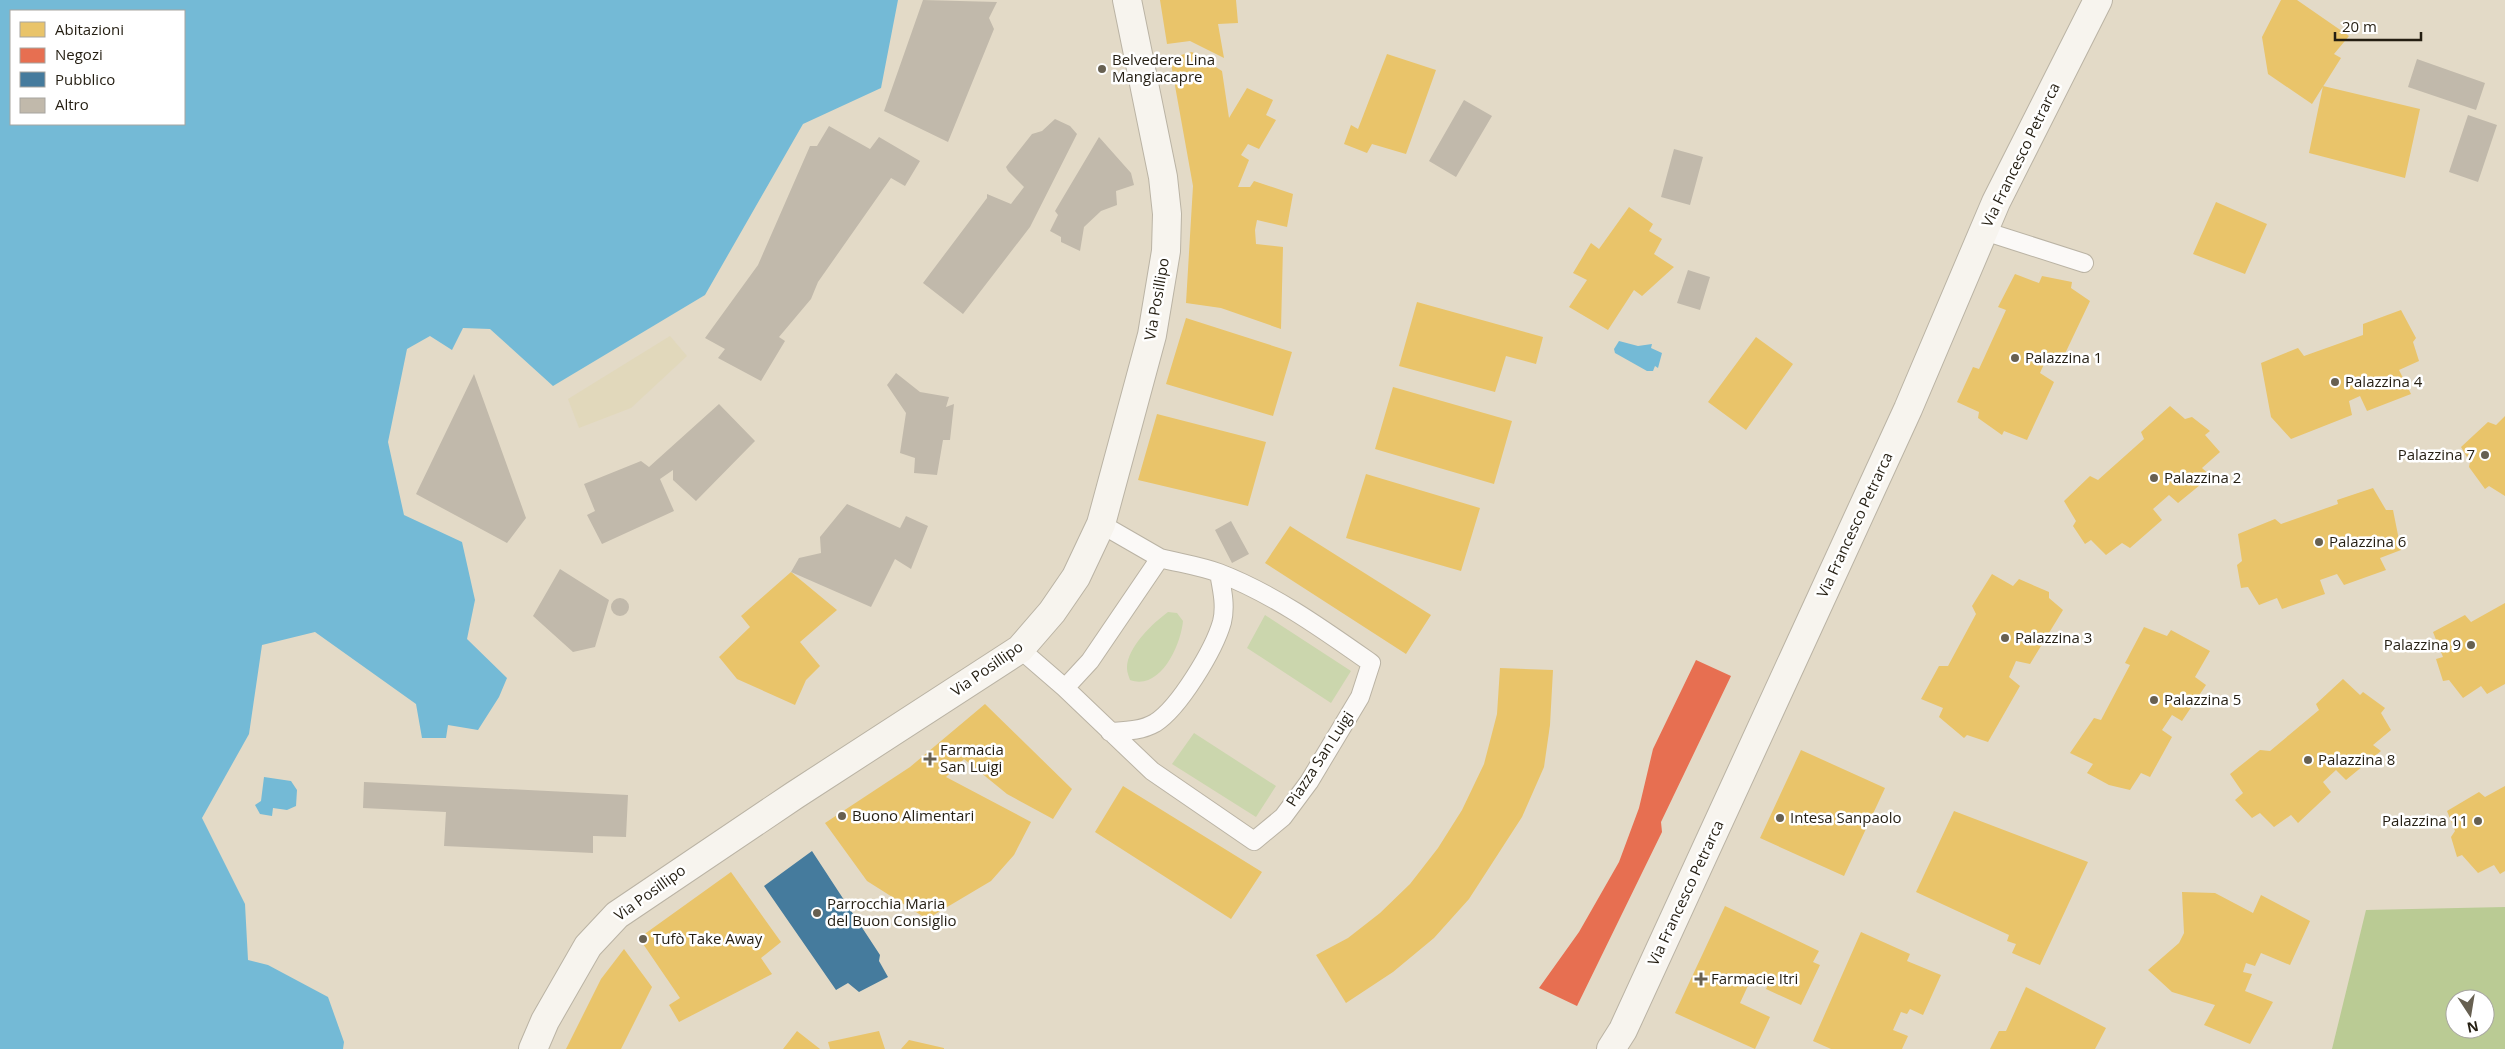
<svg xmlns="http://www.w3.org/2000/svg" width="2505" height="1049" viewBox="0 0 2505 1049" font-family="'Open Sans',sans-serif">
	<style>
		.green { fill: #cbd6ad }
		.forest { fill: #bacb94; fill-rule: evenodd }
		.sand { fill: #e1d8bb }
		.water { fill: #74bad6; fill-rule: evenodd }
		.homes { fill: #e9c46a }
		.shops { fill: #e76f51 }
		.public { fill: #457b9d }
		.building { fill: #c1b9ab }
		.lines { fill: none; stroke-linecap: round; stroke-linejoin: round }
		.lane-casing { stroke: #bab3a4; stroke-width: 20 }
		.secondary-casing { stroke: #bab3a4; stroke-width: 30 }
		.lane { stroke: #fbf9f7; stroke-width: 18 }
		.secondary { stroke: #f7f4ee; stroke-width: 28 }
		.poi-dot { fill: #676051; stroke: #fff; stroke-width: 2 }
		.labels { text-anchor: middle; stroke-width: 5; stroke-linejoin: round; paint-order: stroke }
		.poi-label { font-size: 15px; fill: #241e12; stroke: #fff; text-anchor: start }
		.street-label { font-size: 15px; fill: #241e12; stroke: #fff }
	</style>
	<rect width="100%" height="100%" fill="#e3dac7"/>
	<!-- green -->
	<path class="green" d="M1168 612 1177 613 1183 621C1181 644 1161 691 1130 680 1129 677 1127 672 1127 669 1126 648 1153 623 1168 612Z
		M1265 615 1351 671 1331 703 1247 648Z
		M1194 733 1276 786 1256 817 1172 764Z"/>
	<!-- forest -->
	<path class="forest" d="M2505 907V1049H2332L2366 910ZM2455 999H2485V1029H2455Z"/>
	<!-- sand -->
	<path class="sand" d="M670 336 687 356 631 408 579 428 568 399Z"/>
	<!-- water -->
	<path class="water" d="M0 0H898L881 88 803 124 705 295 553 386 490 329 463 328 452 350 430 336 407 349 388 442 404 515 462 542 475 600 467 639 507 678 499 697 478 730 448 725 446 738H422L416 704 315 632 262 645 249 734 202 818 245 904 248 960 268 965 328 997 344 1042 343 1049H0ZM184 11V124H11V11Z
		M1619 341 1638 346 1652 344 1651 348 1662 353 1658 368 1655 366 1653 371H1647L1615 353 1614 349Z
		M264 777 291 781 297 790 296 806 287 810 273 808 272 816 260 814 255 805 261 801Z"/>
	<!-- homes -->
	<path class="homes" d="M1160 0H1236L1238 23 1218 24 1224 58 1190 41 1167 44Z
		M2281 0H2297L2349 36 2334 54 2341 58 2312 104 2268 74 2262 37Z
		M1192 52 1222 71 1229 118 1247 88 1273 100 1266 115 1276 120 1259 149 1248 144 1241 155 1249 160 1238 187H1250L1254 181 1293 194 1287 227 1257 220 1255 230 1256 244 1283 247 1281 329 1221 308 1186 303 1193 186 1170 58Z
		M1387 54 1436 70 1406 154 1372 144 1367 153 1344 144 1351 125 1358 129Z
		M2323 86 2420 109 2405 178 2309 153Z
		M2216 202 2267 224 2245 274 2193 254Z
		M1629 207 1653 224 1649 231 1662 239 1654 254 1674 267 1642 296 1634 290 1608 330 1569 307 1587 280 1573 273 1591 243 1599 249Z
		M2015 274 2039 283 2042 276 2072 282 2071 288 2090 301 2062 360 2048 355 2040 373 2054 382 2027 440 2004 431 2002 435 1978 418 1979 412 1957 402 1973 367 1979 369 2006 310 1998 307Z
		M1417 302 1543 337 1536 364 1506 356 1495 392 1399 366Z
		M2401 310 2416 338 2413 342 2419 361 2399 370 2411 394 2367 411 2360 396 2349 401 2352 415 2291 439 2271 417 2261 363 2298 348 2304 356 2363 335V324Z
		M1186 318 1292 352 1273 416 1166 384Z
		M1756 337 1793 364 1746 430 1708 402Z
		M1393 387 1512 421 1494 484 1375 449Z
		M2170 406 2185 419 2192 417 2210 431 2205 435 2220 452 2202 468 2211 476 2178 503 2169 495 2153 509 2162 520 2130 548 2122 543 2106 555 2091 540 2085 544 2073 526 2076 521 2064 501 2090 476 2098 480 2144 439 2141 432Z
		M1157 414 1266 442 1248 506 1138 480Z
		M2505 416V496L2489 486 2485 489 2469 467 2470 462 2461 447 2488 422 2496 425Z
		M1366 474 1480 508 1461 571 1346 538Z
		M2373 488 2386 510H2393L2401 550 2380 558 2386 570 2344 585 2337 574 2320 580 2325 594 2282 609 2277 598 2259 605 2248 587 2241 588 2237 565 2242 561 2238 534 2275 519 2281 524 2338 504 2337 500Z
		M1290 526 1431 615 1406 654 1265 563Z
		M791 572 837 610 800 642 820 666 806 680 795 705 737 679 719 657 750 627 741 616Z
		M1992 574 2013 586 2019 579 2049 592V598L2063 610 2030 664 2016 661 2009 677 2020 686 1988 742 1967 735 1964 738 1939 717 1943 708 1921 699 1939 666H1948L1976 614 1972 606Z
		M2505 603V684L2487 694 2481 686 2463 698 2449 680 2443 681 2436 659 2443 657 2433 632 2465 615 2471 622Z
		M2144 627 2167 636 2171 630 2210 651 2195 677 2206 685 2182 721 2172 715 2162 730 2172 737 2150 777 2141 773 2130 790 2109 785 2087 773 2093 764 2070 753 2094 718 2101 720 2130 665 2125 663Z
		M1500 668 1553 670 1550 725 1544 767 1522 817 1469 899 1434 938 1393 972 1346 1003 1316 955 1348 938 1380 913 1410 884 1438 848 1462 810 1484 764 1497 714Z
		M2343 679 2360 695 2363 692 2385 708 2381 713 2391 730 2373 745 2381 751 2346 780 2336 770 2323 782 2331 792 2298 823 2291 815 2274 827 2260 813 2252 818 2235 800 2243 793 2230 774 2260 750 2270 751 2319 710 2316 704Z
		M985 704 1072 789 1053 819 1007 794 964 759 946 777 1031 822 1014 855 991 881 927 919 867 881 825 823 910 767Z
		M1801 750 1885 788 1844 876 1760 838Z
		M1123 786 1262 872 1231 919 1095 832Z
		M2505 786V871L2500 874 2494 865 2478 873 2462 855 2457 857 2451 837 2455 831 2447 811 2479 792 2485 797Z
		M1954 811 2088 862 2040 965 2012 953 2016 944 2007 941 2009 935 1916 892Z
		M731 872 781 942 761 958 772 974 679 1022 669 1005 680 998 639 938Z
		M2182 892 2215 893 2253 913 2261 895 2310 921 2290 965 2261 953 2255 966 2246 963 2243 972 2252 974 2245 991 2273 1002 2250 1044 2204 1025 2215 1005 2172 992 2148 970 2179 943 2184 933Z
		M1725 906 1819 951 1813 962 1820 965 1801 1005 1766 989 1768 985 1752 977 1740 1003 1770 1017 1755 1049 1675 1013Z
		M1861 932 1910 954 1907 961 1941 975 1923 1015 1910 1009 1907 1014 1901 1012 1893 1030 1908 1036 1902 1049H1831L1813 1041Z
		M624 949 652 987 621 1049H566L601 979Z
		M2026 987 2106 1028 2095 1049H1990L1999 1031H2006Z
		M797 1031 820 1049H783Z
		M879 1031 885 1049H830L828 1042Z
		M909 1040 944 1048V1049H901Z"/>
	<!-- shops -->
	<path class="shops" d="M1696 660 1731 676 1661 822 1662 832 1577 1006 1539 988 1579 932 1619 862 1639 808 1653 749Z"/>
	<!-- public -->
	<path class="public" d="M812 851 880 955 879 961 888 977 859 992 848 983 836 990 764 886Z"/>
	<!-- building -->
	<path class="building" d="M923 0 997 2 989 18 994 29 948 142 884 111Z
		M2417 59 2485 83 2476 110 2408 87Z
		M1464 100 1492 116 1456 177 1429 161Z
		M2468 115 2497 125 2478 182 2449 172Z
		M1055 119 1070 126 1077 134 1030 227 963 314 923 283 987 198V194L1011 204 1024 187 1008 171 1006 167 1032 134 1042 131Z
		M829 126 870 149 879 137 920 161 905 186 891 178 818 282 811 299 779 337 785 341 761 381 718 358 725 349 705 338 758 265 810 146H817Z
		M1099 137 1131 173 1134 185 1116 191 1117 205 1101 211 1084 227 1080 251 1061 242V237L1050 231 1058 215 1055 211Z
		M1674 149 1703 157 1690 205 1661 197Z
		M1688 270 1710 277 1700 310 1677 303Z
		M896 373 920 392 949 397 946 407 954 404 950 440H943L937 475 914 473 915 458 900 453 906 413 887 385Z
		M474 374 526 518 507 543 416 494Z
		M719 404 755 441 696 501 673 480V470L660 479 674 511 602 544 587 515 595 511 584 484 641 461 649 467Z
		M847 504 900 528 906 516 928 526 911 569 895 559 871 607 791 572 799 558 821 553 820 537Z
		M1231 521 1249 554 1232 563 1215 530Z
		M560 569 609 600 595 647 573 652 533 616Z
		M611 607a9 9 0 1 1 18 0a9 9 0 1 1-18 0Z
		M364 782 628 795 626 837 593 836V853L444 846 446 812 363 808Z"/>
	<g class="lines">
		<defs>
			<path id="lane" d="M1984 231 2084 263
				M1020 649 1065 688 1090 661 1160 558 1101 524
				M1065 688 1152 771 1254 841 1283 817 1309 782 1360 697 1371 663C1324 630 1274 594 1219 573 1200 566 1179 563 1160 558
				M1110 732C1125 731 1141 731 1155 723 1179 708 1214 650 1222 622 1226 606 1222 589 1219 573"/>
			<path id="secondary" d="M533 1049 545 1021 588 946 617 915 795 795 1020 649 1052 612 1076 577 1101 524 1152 335 1166 251 1167 214 1163 177 1127 0
				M1611 1049 1623 1030 1908 409 1996 202 2098 0"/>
		</defs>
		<!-- lane casing -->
		<use href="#lane" class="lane-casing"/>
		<!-- secondary casing -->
		<use href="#secondary" class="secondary-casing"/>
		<!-- lane -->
		<use href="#lane" class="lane"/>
		<!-- secondary -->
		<use href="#secondary" class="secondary"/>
	</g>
	<!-- markers -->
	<g class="poi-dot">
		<circle cx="1102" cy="69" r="5"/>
		<circle cx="2015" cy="358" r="5"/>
		<circle cx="2335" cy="382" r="5"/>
		<circle cx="2485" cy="455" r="5"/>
		<circle cx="2154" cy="478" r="5"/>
		<circle cx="2319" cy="542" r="5"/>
		<circle cx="2005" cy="638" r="5"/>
		<circle cx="2471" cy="645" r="5"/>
		<circle cx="2154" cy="700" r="5"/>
		<path d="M927.5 751.5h5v5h5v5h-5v5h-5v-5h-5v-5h5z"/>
		<circle cx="2308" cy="760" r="5"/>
		<circle cx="842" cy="816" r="5"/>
		<circle cx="1780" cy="818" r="5"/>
		<circle cx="2478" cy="821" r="5"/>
		<circle cx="817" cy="913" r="5"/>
		<circle cx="643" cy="939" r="5"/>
		<path d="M1698.5 971.5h5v5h5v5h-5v5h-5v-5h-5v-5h5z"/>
	</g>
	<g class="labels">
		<!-- poi labels -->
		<g class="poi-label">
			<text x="1112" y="65">Belvedere Lina<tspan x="1112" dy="17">Mangiacapre</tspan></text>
			<text x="2025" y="363">Palazzina 1</text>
			<text x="2345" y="387">Palazzina 4</text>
			<text x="2475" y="460" text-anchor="end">Palazzina 7</text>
			<text x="2164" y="483">Palazzina 2</text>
			<text x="2329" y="547">Palazzina 6</text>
			<text x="2015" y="643">Palazzina 3</text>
			<text x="2461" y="650" text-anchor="end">Palazzina 9</text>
			<text x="2164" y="705">Palazzina 5</text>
			<text x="940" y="755">Farmacia<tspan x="940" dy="17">San Luigi</tspan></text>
			<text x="2318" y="765">Palazzina 8</text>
			<text x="852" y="821">Buono Alimentari</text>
			<text x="1790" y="823">Intesa Sanpaolo</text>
			<text x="2468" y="826" text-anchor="end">Palazzina 11</text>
			<text x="827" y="909">Parrocchia Maria<tspan x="827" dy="17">del Buon Consiglio</tspan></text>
			<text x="653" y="944">Tufò Take Away</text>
			<text x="1711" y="984">Farmacie Itri</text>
		</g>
		<!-- street labels -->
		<g class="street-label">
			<text transform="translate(2021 155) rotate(-64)" y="5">Via Francesco Petrarca</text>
			<text transform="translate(1157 299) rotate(-80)" y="5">Via Posillipo</text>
			<text transform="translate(1855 525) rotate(-65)" y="5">Via Francesco Petrarca</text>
			<text transform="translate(987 669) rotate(-35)" y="5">Via Posillipo</text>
			<text transform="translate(1320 759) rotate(-57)" y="5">Piazza San Luigi</text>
			<text transform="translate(650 893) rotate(-36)" y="5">Via Posillipo</text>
			<text transform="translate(1686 893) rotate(-65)" y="5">Via Francesco Petrarca</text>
		</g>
	</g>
	<!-- legend -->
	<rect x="10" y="10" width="175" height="115" fill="#ffffff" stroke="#a7a5a0"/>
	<rect x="20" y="22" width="25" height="15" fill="#e9c46a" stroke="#a7a5a0"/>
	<text x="55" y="35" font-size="15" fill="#241e12">Abitazioni</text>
	<rect x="20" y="48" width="25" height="15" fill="#e76f51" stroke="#a7a5a0"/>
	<text x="55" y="60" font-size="15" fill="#241e12">Negozi</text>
	<rect x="20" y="72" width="25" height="15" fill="#457b9d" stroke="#a7a5a0"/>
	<text x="55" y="85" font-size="15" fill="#241e12">Pubblico</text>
	<rect x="20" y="98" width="25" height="15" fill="#c1b9ab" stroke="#a7a5a0"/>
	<text x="55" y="110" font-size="15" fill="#241e12">Altro</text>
	<!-- north arrow -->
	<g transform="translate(2470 1014) rotate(168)"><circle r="24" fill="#ffffff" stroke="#a7a5a0"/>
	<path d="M0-4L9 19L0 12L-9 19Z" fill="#676051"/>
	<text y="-8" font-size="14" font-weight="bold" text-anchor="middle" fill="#241e12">N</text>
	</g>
	<!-- scale -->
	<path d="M2335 32v8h86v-8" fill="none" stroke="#241e12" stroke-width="2.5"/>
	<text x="2342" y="32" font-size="15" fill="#241e12" stroke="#ffffff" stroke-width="4" paint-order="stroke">20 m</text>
</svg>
